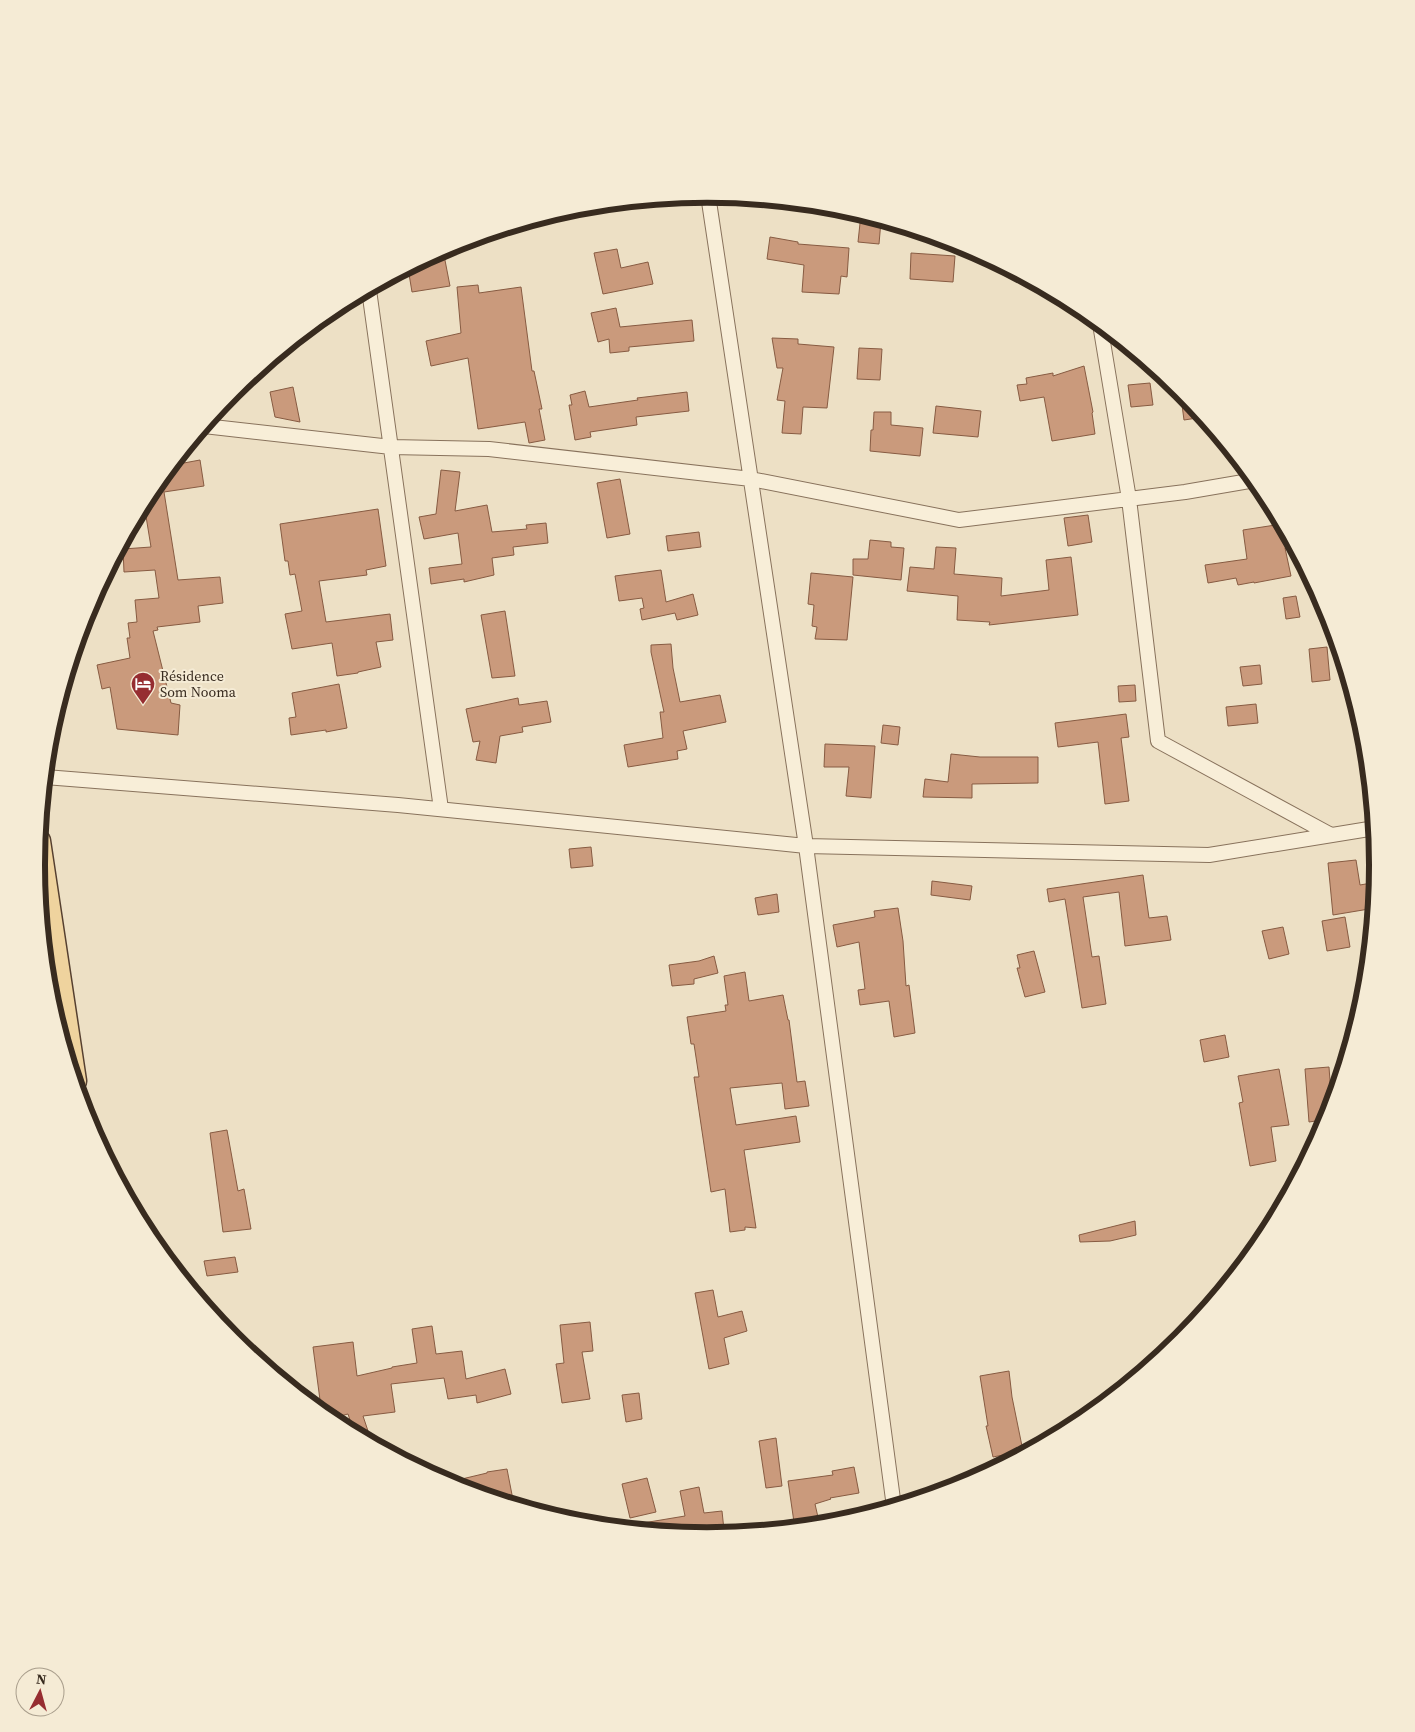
<svg xmlns="http://www.w3.org/2000/svg" width="1415" height="1732" viewBox="0 0 1415 1732" font-family="'Source Serif 4',serif">
	<style>
		.building { fill: #ca9a7c; stroke: #875b42 }
		.lines { fill: none; stroke-linecap: round; stroke-linejoin: round }
		.minor-casing { stroke: #88725c; stroke-width: 16 }
		.primary-casing { stroke: #564030; stroke-width: 25 }
		.minor { stroke: #f8eed8; stroke-width: 14 }
		.primary { stroke: #efd39e; stroke-width: 22 }
		.labels { text-anchor: middle; stroke-width: 4; stroke-linejoin: round; paint-order: stroke }
		.poi-label { font-size: 14px; fill: #382b1f; stroke: #f5ebd5; text-anchor: start }
		.rim { fill: none; stroke: #382b1f; stroke-width: 6 }
	</style>
	<rect width="100%" height="100%" fill="#ede0c5"/>
	<!-- building -->
	<path class="building" d="M861 214 881 221 879 244 858 242Z
		M770 237 798 242V244L849 248 847 277 841 276 839 294 802 292 804 265 767 259Z
		M617 249 621 268 648 262 653 284 603 294 594 253Z
		M443 250 450 286 412 292 408 268Z
		M911 253 955 256 953 282 910 279Z
		M478 285 479 293 521 287 532 371H534L542 409H539L545 440 529 443 525 422 478 429 468 358 431 366 426 341 461 333 457 287Z
		M616 308 620 327 692 320 694 341 629 347V351L610 353 609 339 598 342 591 313Z
		M772 338 798 339V344L834 347 827 408 803 407 801 434 782 433 785 401 777 400 783 368H777Z
		M859 348 882 349 880 380 857 379Z
		M1084 366 1093 412 1092 413 1095 434 1052 441 1044 397 1020 401 1017 385 1027 384 1026 378 1053 373V376Z
		M1150 383 1153 405 1131 407 1128 385Z
		M293 387 300 422 275 417 270 392Z
		M1180 390 1182 392 1204 417 1184 420Z
		M585 391 589 407 638 400 637 398 687 392 689 411 636 417 637 425 590 432 591 437 575 440 569 405H572L570 395Z
		M936 406 981 411 978 437 933 433Z
		M874 412H891V425L923 428 920 456 870 451 871 430H873Z
		M200 460 204 486 164 492 178 580 220 577 223 603 198 606 200 622 157 627 158 630 153 631 171 703 180 705 178 735 117 729 110 687 102 689 97 665 130 658 127 638H130L128 623 137 622 135 600 159 598 155 570 124 572 123 549 151 547 144 504 150 493 173 465Z
		M441 470 460 472 455 511 487 505 492 532 527 529 526 525 546 523 548 543 513 547 514 555 492 558 494 575 464 582V579L431 584 429 568 462 564 458 533 424 539 419 517 436 514Z
		M620 479 630 534 607 538 597 483Z
		M378 509 386 566 366 570 367 575 319 581 326 622 390 614 393 640 376 642 381 667 358 672V673L337 676 332 643 292 649 285 614 302 611 295 574 290 575 288 561H285L280 524Z
		M1088 515 1092 542 1068 546 1064 518Z
		M1282 524 1287 532 1289 548H1285L1291 576 1254 583V582L1238 585 1236 578 1208 583 1205 565 1247 559 1243 530Z
		M699 532 701 547 668 551 666 536Z
		M870 540 891 542V547L904 548 901 580 853 575V559H868Z
		M936 547 956 548 954 574 1002 578 1001 596 1049 590 1046 560 1071 557 1078 615 989 625 990 622 957 620 958 596 907 591 910 567 934 569Z
		M661 570 666 602 693 594 698 615 677 620 675 613 642 620 640 609 644 608 642 598 619 601 615 576Z
		M811 573 853 577 847 640 815 639 817 627 812 626 814 605 808 604Z
		M1296 596 1300 617 1286 619 1283 598Z
		M505 611 515 676 492 678 481 615Z
		M671 644 673 668 680 702 720 695 726 722 683 731 687 749 677 751 678 759 628 767 624 745 663 738 660 712H664L651 652V645Z
		M1327 647 1330 680 1312 682 1309 649Z
		M1260 665 1262 684 1243 686 1240 667Z
		M339 684 347 728 326 732V730L291 735 289 718 296 717 292 693Z
		M1135 685 1136 701 1119 702 1118 686Z
		M518 698 519 705 547 701 551 722 522 727 523 732 500 736 496 763 476 760 480 741 473 742 466 709Z
		M1256 704 1258 723 1228 726 1226 707Z
		M1126 714 1129 737 1121 738 1129 801 1105 804 1098 742 1058 747 1055 723Z
		M883 725 900 727 898 745 881 743Z
		M825 744 875 746 871 798 846 796 849 767H824Z
		M951 754 980 757H1038V783L972 784V798L923 797 925 779 948 782Z
		M591 847 593 866 571 868 569 849Z
		M1356 860 1360 885 1377 882 1375 908 1333 915 1328 863Z
		M1143 875 1149 918 1167 916 1171 940 1125 946 1119 892 1083 897 1092 957 1099 956 1106 1004 1082 1008 1065 899 1049 902 1047 889Z
		M932 881 972 886 970 900 931 895Z
		M777 894 779 912 758 915 755 898Z
		M898 908 903 941 906 986 909 985 915 1033 894 1037 889 1001 860 1005 858 990 865 989 859 942 837 947 833 925 875 917 874 911Z
		M1345 917 1350 947 1327 951 1322 921Z
		M1283 927 1289 954 1269 959 1262 931Z
		M1034 951 1045 992 1025 997 1017 968H1020L1017 955Z
		M714 956 718 973 694 979V984L672 986 669 965 699 961Z
		M745 972 749 1001 783 995 788 1020H789L797 1082 805 1081 809 1106 785 1109 782 1083 730 1088 736 1125 796 1116 800 1142 744 1150 756 1228 745 1227V1230L730 1232 725 1189 711 1192 694 1077H699L694 1044H691L687 1017 726 1011 725 1005H728L724 976Z
		M1225 1035 1229 1057 1204 1062 1200 1040Z
		M1329 1067 1332 1109 1329 1119 1309 1122 1305 1069Z
		M1279 1069 1289 1125 1271 1127 1276 1161 1250 1166 1239 1103 1243 1102 1238 1076Z
		M227 1130 238 1191 244 1189 251 1229 223 1232 210 1133Z
		M1135 1221 1136 1235 1110 1241 1080 1242 1079 1235Z
		M235 1257 238 1272 207 1276 204 1261Z
		M713 1290 718 1317 742 1311 747 1331 724 1338 729 1364 709 1369 695 1293Z
		M590 1322 593 1351 582 1352 590 1399 562 1403 556 1364 564 1363 560 1325Z
		M432 1326 436 1354 462 1351 466 1379 505 1369 511 1394 477 1403 476 1395 448 1399 444 1378 391 1384 395 1412 363 1416 369 1434 359 1437 355 1435 348 1414 328 1419 308 1402 320 1400 313 1347 353 1342 357 1376 392 1368V1367L417 1363 412 1329Z
		M1009 1371 1012 1397 1023 1451 993 1457 986 1426H988L980 1376Z
		M639 1393 642 1419 626 1422 622 1395Z
		M776 1438 782 1486 766 1488 759 1441Z
		M854 1467 859 1493 830 1498 831 1499 815 1504 820 1526 795 1529 788 1481 833 1475 832 1471Z
		M507 1469 514 1505 445 1483 487 1473V1472Z
		M647 1478 656 1512 630 1518 622 1484Z
		M699 1487 704 1513 722 1511 724 1530 682 1535 631 1530V1525L685 1516 680 1491Z"/>
	<g class="lines">
		<defs>
			<path id="minor" d="M708 195 806 846 894 1507
				M369 290 441 809
				M1100 324 1129 499 1158 741 1331 835
				M204 426 391 447 489 449 751 479 959 520 1185 492 1255 480
				M45 777 398 805 806 846 1209 855 1375 828"/>
			<path id="primary" d="M39 841 75 1081"/>
		</defs>
		<!-- minor casing -->
		<use href="#minor" class="minor-casing"/>
		<!-- primary casing -->
		<use href="#primary" class="primary-casing"/>
		<!-- minor -->
		<use href="#minor" class="minor"/>
		<!-- primary -->
		<use href="#primary" class="primary"/>
	</g>
	<!-- icons -->
	<defs>
		<symbol id="hotel-pin" viewBox="-11 -11 22 30"><path d="M0 17L-7.5 6A9.5 9.5 0 1 1 7.5 6Z" fill="#962d31" stroke="#f5ebd5"/><path d="M-6-4.5h1.5V1H6V5H4.5V3h-9V5H-6ZM-4 0a1.8 1.8 0 1 1 3.6 0ZM.5 0V-2.5h3Q6-2.5 6 0Z" fill="#fff"/></symbol>
	</defs>
	<g fill-rule="evenodd">
		<use href="#hotel-pin" x="129" y="670" width="28" height="38"/>
	</g>
	<g class="labels">
		<!-- poi labels -->
		<g class="poi-label">
			<text x="160" y="681">Résidence<tspan x="160" dy="16">Som Nooma</tspan></text>
		</g>
	</g>
	<!-- crop -->
	<path d="M0 0H1415V1732H0ZM45 865a662 662 0 1 1 1324 0a662 662 0 1 1-1324 0Z" fill="#f5ebd5" fill-rule="evenodd"/>
	<path class="rim" d="M45 865a662 662 0 1 1 1324 0a662 662 0 1 1-1324 0Z"/>
	<!-- north arrow -->
	<g transform="translate(40 1692) rotate(6)"><circle r="24" fill="#f5ebd5" stroke="#a99e8c"/>
	<path d="M0-4L9 19L0 12L-9 19Z" fill="#962d31"/>
	<text y="-8" font-size="14" font-weight="bold" text-anchor="middle" fill="#382b1f">N</text>
	</g>
</svg>
